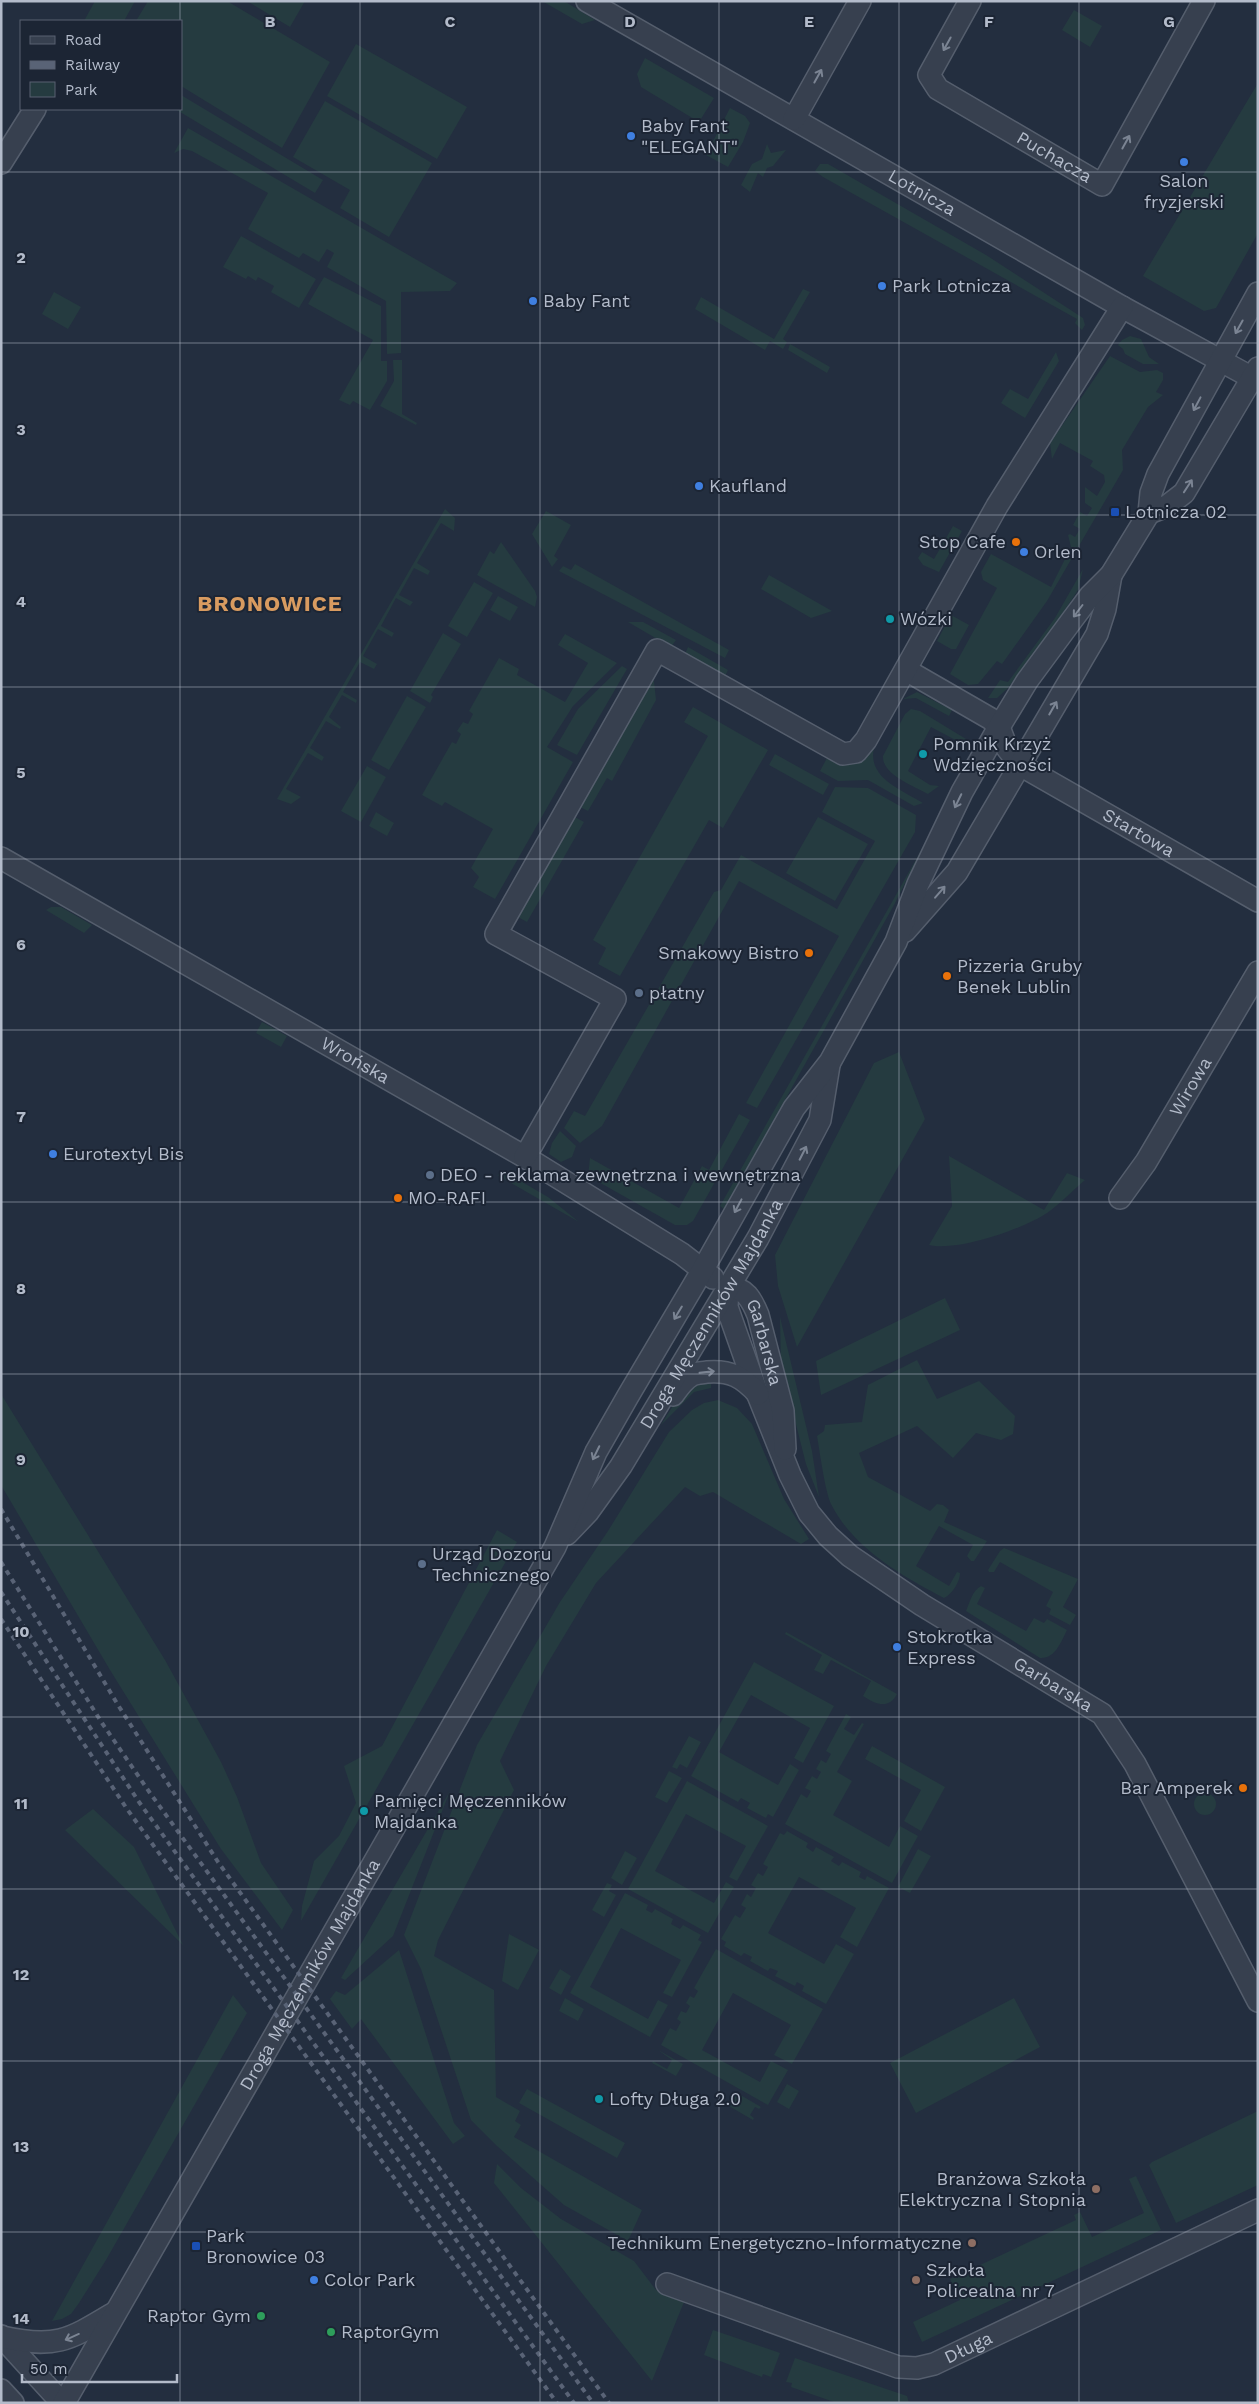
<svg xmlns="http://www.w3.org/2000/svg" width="1259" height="2404" viewBox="0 0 1259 2404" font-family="'Work Sans',sans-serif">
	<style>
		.green { fill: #253b40 }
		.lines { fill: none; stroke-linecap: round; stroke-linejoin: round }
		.minor-casing { stroke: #555e6d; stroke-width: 24 }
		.minor { stroke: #37404f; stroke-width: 21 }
		.rail { stroke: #596376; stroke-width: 4; stroke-dasharray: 5 5; stroke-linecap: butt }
		.oneway { stroke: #7b8493 }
		.grid { fill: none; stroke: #b3bbca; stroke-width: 1; stroke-opacity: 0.55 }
		.shop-dot { fill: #3f7fe0; stroke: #1c2534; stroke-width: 2 }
		.transit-dot { fill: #1a4fb4; stroke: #1c2534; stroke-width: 2 }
		.food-dot { fill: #e8710a; stroke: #1c2534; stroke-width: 2 }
		.culture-dot { fill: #0f9aa8; stroke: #1c2534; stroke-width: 2 }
		.service-dot { fill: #5c6f8a; stroke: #1c2534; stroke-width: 2 }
		.education-dot { fill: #8d6e63; stroke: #1c2534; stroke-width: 2 }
		.leisure-dot { fill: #2e9e5b; stroke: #1c2534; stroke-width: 2 }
		.labels { text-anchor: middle; stroke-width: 4; stroke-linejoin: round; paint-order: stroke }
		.poi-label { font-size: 18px; fill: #b3bbca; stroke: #1c2534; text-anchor: start }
		.street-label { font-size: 18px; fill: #b3bbca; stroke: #1c2534 }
		.district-label { font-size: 22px; font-weight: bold; letter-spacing: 1px; fill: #d89b60; stroke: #1c2534 }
		.grid-label { font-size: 16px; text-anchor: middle; font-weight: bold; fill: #b3bbca; stroke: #1c2534; stroke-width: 4; stroke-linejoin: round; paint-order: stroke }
	</style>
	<rect width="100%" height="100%" fill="#232e3f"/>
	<!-- green -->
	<path class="green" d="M95 1H135L124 21H84Z
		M148 1H227L330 62 282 148 181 86V21H136Z
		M247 1H305L290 27Z
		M542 1H564L595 20 582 24Z
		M1074 10 1102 26 1090 47 1062 30Z
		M356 44 467 107 437 159 327 96Z
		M645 58 714 98 699 122 641 87 637 74Z
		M1258 83V233L1216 308 1204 311 1143 276Z
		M181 95 323 180 315 193 175 109H181Z
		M325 101 432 163 389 237 340 208 350 190 293 157Z
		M730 108 745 116 750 123 743 142 728 167 706 155Z
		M188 128 457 283 450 291 401 292V353L387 354 386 301 327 267 334 253 327 249 319 262 303 253 299 258 248 229 268 193 192 151 183 149 174 153Z
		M767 144 771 153 786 150 773 166 767 168 763 177 758 173 750 192 741 185 752 164 762 159Z
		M820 164H828L986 255 1083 318 1085 325 1082 330 1075 323 1077 319 823 177 815 171Z
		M241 236 316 279 299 308 271 292 274 286 258 277 256 281 248 276 246 279 223 267Z
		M324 277 381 306V361H387V381L370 410 353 401 350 405 339 400 373 340 308 304Z
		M803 289 810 292 783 339 787 342 783 349 770 341 765 350 695 309 701 297 774 339Z
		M54 292 81 307 68 329 42 314Z
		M1130 336 1141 339 1149 357 1159 364H1143L1125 354 1123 349 1118 345 1122 340Z
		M790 344 830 367 827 373 788 350Z
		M1056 352 1059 361 1025 418 1001 403 1010 389 1028 399Z
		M1110 356 1140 372 1157 370 1163 373V380L1156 392 1163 395 1148 407 1122 450 1123 470 1047 601 1002 664 997 661 978 684 968 685 950 674 997 588 983 580 981 572 991 554 1051 587 1071 547 1068 535 1070 534 1075 537 1080 529 1073 525 1080 512 1087 516 1092 508 1085 503V487L1097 496 1105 482 1104 475 1090 466 1093 461 1060 443 1052 459 1050 443Z
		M393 360H402V414L417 423 416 425 380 406 394 381Z
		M445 509 455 518 454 531 441 523 417 563 430 571 428 575 414 568 399 595 413 602 410 606 396 598 381 626 394 633 392 637 378 629 363 656 377 664 374 669 360 662 343 692 357 700 356 703 342 695 329 717 341 727 340 729 326 721 310 748 324 757 322 761 308 753 286 789 301 797 291 804 277 799Z
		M546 511 571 525 554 556 558 559 552 567 532 534Z
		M953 526 962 531 939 572 923 565 918 558 922 552 934 559Z
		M501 542 535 591 537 597 535 607 477 575 490 551 494 554Z
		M575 564 729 650 725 658 559 571 563 566 571 570Z
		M1083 569 1078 590 1043 643 1007 689 997 698H988L1000 680 1008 682 1055 618Z
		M769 575 832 611 811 618 761 589Z
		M474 582 493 593 467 637 448 626Z
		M498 596 518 607 510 621 490 610Z
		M951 615 969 625 956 649H951L937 641Z
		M628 622H643L676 640 671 647Z
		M443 633 461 644 431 695 433 697 430 703 410 691Z
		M565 634 617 663 573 706 547 747 573 762 495 899 473 887 479 877 471 868 493 829 445 802 442 806 422 795 452 742 456 744 461 734 457 731 463 722 468 724 473 714 469 711 499 658 519 669 517 675 565 702 588 663 558 645Z
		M688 647 728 670 725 676 685 654Z
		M622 666 627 669 577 755 557 745 578 709Z
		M651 679 654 681 656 700 612 781 607 778 588 811 578 806Z
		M917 692 952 710 949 716 916 698 903 699Z
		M407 696 426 707 389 770 371 760Z
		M693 707 768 750 723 828 709 820 620 976 598 964 606 948 593 940 708 736 684 722Z
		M911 709 920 711 966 739 963 744 931 727 908 771 930 785 939 786 928 794C914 786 882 775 883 756L905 714Z
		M874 748C867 778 902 790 923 803L914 806 868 780 838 781 820 771 827 758C846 766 861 764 874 748Z
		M775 754 829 784 823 795 769 765Z
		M367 766 386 777 361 822 341 811Z
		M835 787 868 788 916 815 915 832 757 1108 746 1103 839 936 739 881 602 1126 580 1143 564 1128 574 1111 585 1116 714 892 721 890 741 855 837 909 875 841 822 812Z
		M376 812 394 823 387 836 369 826Z
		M573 816 584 822 527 922 516 916Z
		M818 817 868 844 835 901 786 873Z
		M927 840 894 905 724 1209 720 1206Z
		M51 907H61L92 925 84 933 46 910Z
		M262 1022 287 1036 281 1047 256 1033Z
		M899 1052 925 1119 797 1347 778 1286 775 1255 874 1063Z
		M739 1114 750 1120 693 1221 687 1225H675L588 1176 590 1158 679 1208 702 1166 709 1170Z
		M560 1131 576 1146 572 1157 561 1162 549 1154 552 1143Z
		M949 1156 1044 1210 1067 1173 1085 1180C1072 1191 1060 1204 1047 1213 1023 1229 957 1252 929 1245L952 1206Z
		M505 1172 548 1197 579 1222 497 1175Z
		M945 1298 960 1330 821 1395 816 1361Z
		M780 1317 812 1451 819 1497 806 1464 781 1365Z
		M917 1360 937 1399 979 1381 1015 1416 1013 1434 1001 1440 976 1433 953 1458 917 1426 859 1453 868 1477 930 1511 937 1504 943 1505 949 1510 944 1522 987 1541 974 1561H971L967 1556 973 1545 939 1526 916 1566 949 1586 957 1572 960 1573C960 1582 952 1594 944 1598 902 1576 853 1548 831 1504 825 1491 820 1453 817 1436L824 1431 825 1425 862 1422 868 1385Z
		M703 1383H711V1388L694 1392 661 1425C672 1408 681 1388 703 1383Z
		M1 1394 165 1660 221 1762 237 1797 261 1863 293 1910 282 1930 221 1849 110 1670 1 1485Z
		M718 1400 737 1408 752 1424 784 1499 809 1539 801 1544 713 1492 700 1496 685 1487 596 1583 546 1666 500 1761 514 1790 438 1940 434 1956 494 1990 496 2097 520 2111 515 2121 521 2125 514 2137 642 2210 628 2241 564 2205 497 2146 471 2120 421 1969 404 1935 477 1745 560 1602 608 1531 669 1432 692 1410 704 1403Z
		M497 1530 517 1542 301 1921 302 1906 314 1861 339 1836 356 1803 344 1766 382 1746Z
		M1004 1548 1078 1579 1063 1607 1076 1615 1070 1625 1049 1614 1051 1609 1046 1606 1053 1592 1000 1562 994 1572H989L988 1570 1000 1551Z
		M981 1586 985 1588 977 1604 1026 1631 1034 1618 1044 1623 1047 1619 1067 1630C1061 1642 1055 1659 1040 1658L966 1611C970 1602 972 1591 981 1586Z
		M786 1632 897 1694C889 1710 875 1704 863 1696L871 1681 831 1660 823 1674 814 1670 822 1655 785 1634Z
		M754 1662 834 1706 803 1763 794 1758 810 1728 751 1695 719 1752 778 1785 790 1764 799 1770 773 1817 768 1814 766 1818 747 1808 750 1803 741 1798 738 1802 691 1776Z
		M846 1714 851 1717 844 1729 854 1735 862 1723 864 1724 837 1772 852 1781 833 1815 889 1847 900 1826 918 1836 892 1883 785 1824 801 1794 807 1798 811 1791 805 1788 812 1776 817 1779 821 1772 816 1769 821 1760 826 1763 831 1754 826 1751Z
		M689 1736 701 1742 687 1768 680 1764 677 1769 672 1767Z
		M872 1746 945 1787 921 1831 904 1821 921 1790 865 1759Z
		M669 1771 682 1778 667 1803 655 1797Z
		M687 1781 768 1826 737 1881 729 1877 746 1846 686 1814 655 1871 714 1903 726 1882 734 1887 708 1933 628 1889Z
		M450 1791 393 1936 345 1980 341 1978Z
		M1194 1804a11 11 0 1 1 22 0a11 11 0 1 1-22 0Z
		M93 1809 134 1847 183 1945 65 1830Z
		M787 1831 808 1843 806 1847 813 1852 816 1847 834 1857 831 1861 839 1866 842 1862 861 1872 859 1877 865 1880 867 1876 889 1888 857 1947 840 1937 856 1908 799 1877 768 1933 824 1964 836 1944 854 1954 826 2004 802 1991 804 1986 797 1982 795 1986 775 1976 778 1971 770 1968 768 1971 750 1961 752 1957 744 1953 741 1956 724 1946 726 1942 721 1939 735 1915 740 1918 746 1908 741 1905 747 1894 751 1897 756 1888 751 1885 758 1873 763 1876 768 1867 763 1864 780 1833 784 1835Z
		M918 1849 931 1856 910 1893 898 1887Z
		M625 1851 637 1858 622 1885 611 1878Z
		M607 1883 612 1885 609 1891 616 1895 604 1917 592 1910Z
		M625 1893 648 1905 646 1910 652 1913 655 1909 673 1919 671 1924 680 1929 683 1925 701 1935 698 1940 702 1942 672 1997 663 1993 681 1960 621 1928 590 1987 648 2019 658 2000 668 2005 650 2037 570 1993Z
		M509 1934 539 1950 518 1990 502 1981Z
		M716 1949 823 2009 792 2064 774 2055 791 2025 733 1993 702 2050 760 2082 771 2061 788 2070 768 2105 661 2045 670 2028 676 2031 681 2022 677 2019 681 2011 686 2013 690 2006 686 2003 690 1996 694 1998 698 1991 694 1988Z
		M399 1950 454 2123 465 2136 453 2144 361 2019 352 2029 330 1999 336 1991 345 1995Z
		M560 1969 571 1976 561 1995 549 1988Z
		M233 1995 247 2013 106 2260 79 2303 71 2314 62 2319 52 2321Z
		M565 1998 584 2009 578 2021 559 2011Z
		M1014 1998 1040 2047 916 2113 890 2063Z
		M658 2050 683 2064 676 2076 652 2063 653 2061 667 2069 672 2060Z
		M787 2084 799 2091 789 2109 777 2102Z
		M527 2089 625 2143 617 2158 519 2103Z
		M737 2093 761 2107 759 2109 755 2107 750 2115 754 2118 753 2120 729 2106Z
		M1258 2111V2185L1176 2223 1149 2165 1152 2162Z
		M497 2164 521 2188 561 2219 634 2261 656 2290 684 2302 652 2381 494 2183Z
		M1136 2176 1161 2230 922 2342 913 2322 960 2300 950 2279 1076 2220 1074 2215 1080 2212 1092 2237 1144 2213 1129 2179Z
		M713 2330 780 2353 771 2377 763 2374 762 2377 704 2355Z
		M795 2358 907 2396 909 2403H837L791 2387 792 2383 786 2382Z"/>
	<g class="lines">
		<defs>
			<g id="minor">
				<path id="s1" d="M587 1 1122 307 1258 381"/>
				<path id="s2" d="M970 1 929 75 938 89 1102 185 1204 1"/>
				<path d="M794 119 860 1"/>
				<path d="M1 163 35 109"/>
				<path d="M1149 513 1167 506 1184 493 1258 368"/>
				<path id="s3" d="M906 670 991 719 999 727 1007 748 1020 765 1258 901"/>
				<path id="s4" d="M1 858 525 1157 682 1254 713 1278"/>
				<path d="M905 931 957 872 1097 634 1105 609 1111 575"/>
				<path d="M525 1157 615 999 496 934 657 650 843 754 856 752 866 740 997 506 1122 307"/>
				<path id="s5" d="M1120 1198 1146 1162 1258 972"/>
				<path id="s6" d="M728 1287 727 1307 758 1395 790 1475 809 1513 828 1536 850 1556 922 1605 1102 1714 1135 1764 1258 2001"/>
				<path id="s7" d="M728 1287C745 1287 752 1300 758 1315L783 1411 785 1449"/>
				<path d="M673 1395C678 1388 684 1379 692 1375 696 1373 702 1373 707 1372 730 1370 743 1377 758 1394"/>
				<path id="s8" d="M567 1534 588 1512 621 1466 758 1238 820 1120 829 1065"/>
				<path id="s9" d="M667 2284 898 2367 917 2368 934 2364 1258 2210"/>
				<path d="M1 2336 62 2403"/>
				<path d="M2 2337C56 2349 69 2340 114 2313"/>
				<path d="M1 2390 13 2403"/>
				<path id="s10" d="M64 2403 555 1547 596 1452 628 1396 702 1271 794 1108 830 1062 896 942 918 884 962 792 999 727 1027 681 1072 620 1090 596 1111 575 1149 513 1151 493 1158 474 1258 293"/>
			</g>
		</defs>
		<!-- minor casing -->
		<use href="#minor" class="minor-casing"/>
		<!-- minor -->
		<use href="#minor" class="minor"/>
		<!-- rail -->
		<path class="rail" d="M1 1509 118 1705 218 1862 609 2403
			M1 1562 102 1723 150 1793 593 2403
			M1 1592 139 1802 574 2403
			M1 1619 127 1809 557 2403"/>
	</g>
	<!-- one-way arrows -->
	<defs><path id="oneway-shaft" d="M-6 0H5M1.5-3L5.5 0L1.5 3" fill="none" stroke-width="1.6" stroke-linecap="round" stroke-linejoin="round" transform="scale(1.25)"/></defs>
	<g class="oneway">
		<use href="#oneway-shaft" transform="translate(947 44) rotate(119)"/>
		<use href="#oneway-shaft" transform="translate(818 76) rotate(-61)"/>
		<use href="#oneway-shaft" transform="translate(1126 142) rotate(-61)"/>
		<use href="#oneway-shaft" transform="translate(1239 327) rotate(119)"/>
		<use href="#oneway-shaft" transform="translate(1197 404) rotate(118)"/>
		<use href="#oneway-shaft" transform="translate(1188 486) rotate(-57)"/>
		<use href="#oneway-shaft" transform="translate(1078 611) rotate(127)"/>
		<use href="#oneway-shaft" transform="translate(1053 708) rotate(-60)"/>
		<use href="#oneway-shaft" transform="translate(958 801) rotate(116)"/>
		<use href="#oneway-shaft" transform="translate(940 892) rotate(-49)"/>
		<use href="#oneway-shaft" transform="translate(803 1153) rotate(-63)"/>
		<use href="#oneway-shaft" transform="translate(738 1206) rotate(118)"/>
		<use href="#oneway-shaft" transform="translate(678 1313) rotate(121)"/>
		<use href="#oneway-shaft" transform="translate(707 1372) rotate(-6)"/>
		<use href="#oneway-shaft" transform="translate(596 1453) rotate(116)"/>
		<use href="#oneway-shaft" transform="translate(72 2337) rotate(156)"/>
	</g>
	<!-- grid -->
	<path class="grid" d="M180 1V21M360 1V2403M540 1V2403M719 1V2403M899 1V2403M1079 1V2403M180 109V2403M1 172H1258M1 343H1258M1 515H1258M1 687H1258M1 859H1258M1 1030H1258M1 1202H1258M1 1374H1258M1 1545H1258M1 1717H1258M1 1889H1258M1 2061H1258M1 2232H1258"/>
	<!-- markers -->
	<g class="shop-dot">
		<circle cx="631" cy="136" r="5"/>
		<circle cx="1184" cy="162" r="5"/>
		<circle cx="882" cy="286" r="5"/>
		<circle cx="533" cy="301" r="5"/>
		<circle cx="699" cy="486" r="5"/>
		<circle cx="1024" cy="552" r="5"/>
		<circle cx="53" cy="1154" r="5"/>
		<circle cx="897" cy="1647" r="5"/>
		<circle cx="314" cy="2280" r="5"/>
	</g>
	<g class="transit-dot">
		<rect x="1110" y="507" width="10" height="10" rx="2.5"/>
		<rect x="191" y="2241" width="10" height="10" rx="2.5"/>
	</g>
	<g class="food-dot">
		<circle cx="1016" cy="542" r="5"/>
		<circle cx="809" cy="953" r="5"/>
		<circle cx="947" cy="976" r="5"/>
		<circle cx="398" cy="1198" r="5"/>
		<circle cx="1243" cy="1788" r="5"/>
	</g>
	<g class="culture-dot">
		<circle cx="890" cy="619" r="5"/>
		<circle cx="923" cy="754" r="5"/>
		<circle cx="364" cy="1811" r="5"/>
		<circle cx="599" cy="2099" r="5"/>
	</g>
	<g class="service-dot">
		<circle cx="639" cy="993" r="5"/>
		<circle cx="430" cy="1175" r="5"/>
		<circle cx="422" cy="1564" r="5"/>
	</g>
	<g class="education-dot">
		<circle cx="1096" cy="2189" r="5"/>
		<circle cx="972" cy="2243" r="5"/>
		<circle cx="916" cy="2280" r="5"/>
	</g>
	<g class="leisure-dot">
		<circle cx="261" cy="2316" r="5"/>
		<circle cx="331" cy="2332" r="5"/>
	</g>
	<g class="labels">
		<!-- poi labels -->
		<g class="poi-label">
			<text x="641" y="132">Baby Fant<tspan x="641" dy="21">"ELEGANT"</tspan></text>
			<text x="1184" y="187" text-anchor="middle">Salon<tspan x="1184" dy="21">fryzjerski</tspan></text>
			<text x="892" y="292">Park Lotnicza</text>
			<text x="543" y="307">Baby Fant</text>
			<text x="709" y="492">Kaufland</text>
			<text x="1125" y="518">Lotnicza 02</text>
			<text x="1006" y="548" text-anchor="end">Stop Cafe</text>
			<text x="1034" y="558">Orlen</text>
			<text x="900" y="625">Wózki</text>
			<text x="933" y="750">Pomnik Krzyż<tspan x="933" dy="21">Wdzięczności</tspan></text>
			<text x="799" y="959" text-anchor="end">Smakowy Bistro</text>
			<text x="957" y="972">Pizzeria Gruby<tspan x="957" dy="21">Benek Lublin</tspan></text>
			<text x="649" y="999">płatny</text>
			<text x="63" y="1160">Eurotextyl Bis</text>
			<text x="440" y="1181">DEO - reklama zewnętrzna i wewnętrzna</text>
			<text x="408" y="1204">MO-RAFI</text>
			<text x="432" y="1560">Urząd Dozoru<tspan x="432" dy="21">Technicznego</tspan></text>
			<text x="907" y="1643">Stokrotka<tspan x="907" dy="21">Express</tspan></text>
			<text x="1233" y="1794" text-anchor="end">Bar Amperek</text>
			<text x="374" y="1807">Pamięci Męczenników<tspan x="374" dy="21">Majdanka</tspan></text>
			<text x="609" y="2105">Lofty Długa 2.0</text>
			<text x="1086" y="2185" text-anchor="end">Branżowa Szkoła<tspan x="1086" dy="21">Elektryczna I Stopnia</tspan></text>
			<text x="206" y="2242">Park<tspan x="206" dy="21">Bronowice 03</tspan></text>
			<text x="962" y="2249" text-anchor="end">Technikum Energetyczno-Informatyczne</text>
			<text x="926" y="2276">Szkoła<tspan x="926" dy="21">Policealna nr 7</tspan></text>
			<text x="324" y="2286">Color Park</text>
			<text x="251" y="2322" text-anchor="end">Raptor Gym</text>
			<text x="341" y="2338">RaptorGym</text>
		</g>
		<!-- street labels -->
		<g class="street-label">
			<text dy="6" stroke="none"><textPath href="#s2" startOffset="236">Puchacza</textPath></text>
			<text dy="6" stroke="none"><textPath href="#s1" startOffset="386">Lotnicza</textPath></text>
			<text dy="6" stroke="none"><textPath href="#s3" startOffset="290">Startowa</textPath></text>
			<text dy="6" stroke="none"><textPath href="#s4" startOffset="408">Wrońska</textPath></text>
			<text dy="6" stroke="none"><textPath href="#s5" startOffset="132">Wirowa</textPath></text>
			<text dy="6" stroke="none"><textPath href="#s8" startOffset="264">Droga Męczenników Majdanka</textPath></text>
			<text dy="6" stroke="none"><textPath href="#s7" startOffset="72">Garbarska</textPath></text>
			<text dy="6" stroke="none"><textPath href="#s6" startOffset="542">Garbarska</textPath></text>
			<text dy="6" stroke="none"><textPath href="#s10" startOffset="494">Droga Męczenników Majdanka</textPath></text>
			<text dy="6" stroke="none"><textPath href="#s9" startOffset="320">Długa</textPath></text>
		</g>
		<!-- district labels -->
		<g class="district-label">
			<text x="270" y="611">BRONOWICE</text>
		</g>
	</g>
	<g class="grid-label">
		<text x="270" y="27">B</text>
		<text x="450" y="27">C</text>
		<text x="630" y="27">D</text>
		<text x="809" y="27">E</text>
		<text x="989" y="27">F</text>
		<text x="1169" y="27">G</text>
		<text x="21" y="263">2</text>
		<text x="21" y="435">3</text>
		<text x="21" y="607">4</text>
		<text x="21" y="778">5</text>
		<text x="21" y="950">6</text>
		<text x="21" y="1122">7</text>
		<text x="21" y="1294">8</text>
		<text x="21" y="1465">9</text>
		<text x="21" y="1637">10</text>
		<text x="21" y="1809">11</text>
		<text x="21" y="1980">12</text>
		<text x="21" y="2152">13</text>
		<text x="21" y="2324">14</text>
	</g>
	<!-- border -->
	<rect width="1259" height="2404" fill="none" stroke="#b3bbca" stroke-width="5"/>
	<!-- legend -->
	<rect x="20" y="20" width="162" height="90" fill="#1c2534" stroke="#586170"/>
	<rect x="30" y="36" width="25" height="8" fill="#37404f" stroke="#586170"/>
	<text x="65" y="45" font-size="15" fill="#b3bbca">Road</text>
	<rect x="30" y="61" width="25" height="8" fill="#596376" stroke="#586170"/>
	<text x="65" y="70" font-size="15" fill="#b3bbca">Railway</text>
	<rect x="30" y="82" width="25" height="15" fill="#253b40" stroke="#586170"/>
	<text x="65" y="95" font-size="15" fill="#b3bbca">Park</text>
	<!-- scale -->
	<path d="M22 2374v8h155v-8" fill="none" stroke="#b3bbca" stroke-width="2.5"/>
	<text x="30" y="2374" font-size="15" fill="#b3bbca" stroke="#1c2534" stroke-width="4" paint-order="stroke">50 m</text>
</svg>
